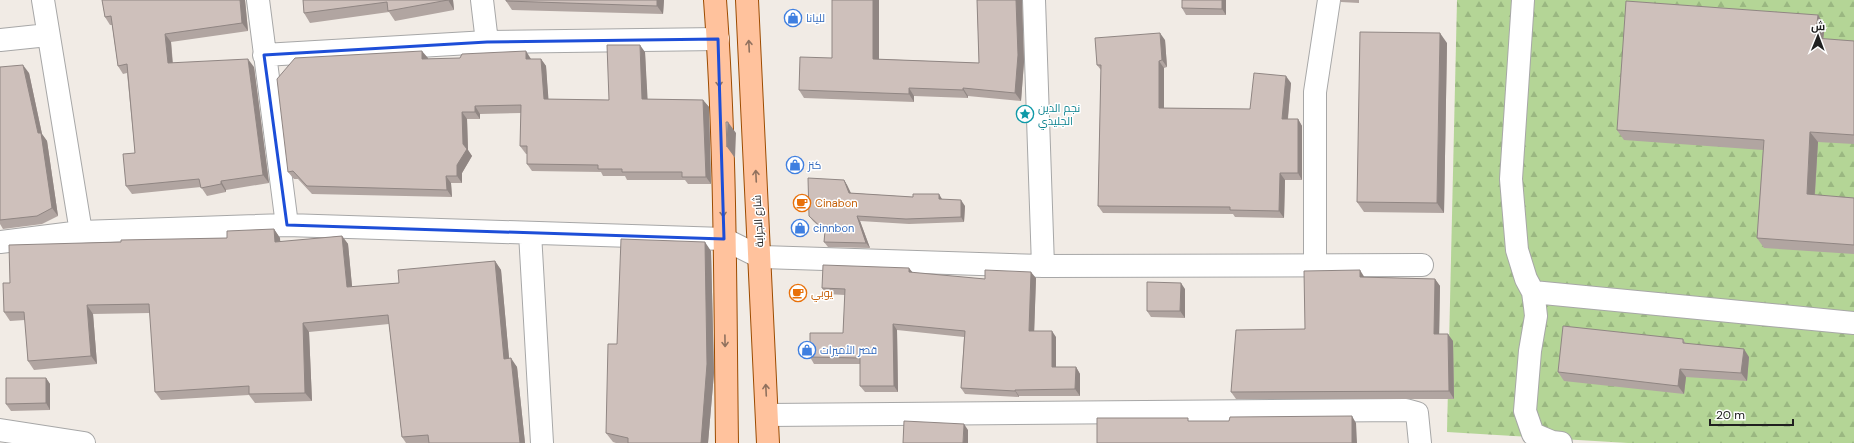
<svg xmlns="http://www.w3.org/2000/svg" width="1854" height="443" viewBox="0 0 1854 443" font-family="'DM Sans',Cairo,sans-serif">
	<style>
		.forest { fill: url(#forest-firs) }
		.lines { fill: none; stroke-linecap: round; stroke-linejoin: round }
		.minor-casing { stroke: #a7a7a7; stroke-width: 24 }
		.major-casing { stroke: #9c4b00; stroke-width: 24 }
		.minor { stroke: #fff; stroke-width: 22 }
		.major { stroke: #ffc29d; stroke-width: 22 }
		.wall { fill: #b1a5a1 }
		.shaded-wall { fill: #908683 }
		.building { fill: #cec0bb; stroke: #908683 }
		.oneway { stroke: #90715e }
		.marked { fill: none; stroke: #1d4ed8; stroke-width: 3; stroke-linejoin: round }
		.labels { text-anchor: middle; stroke-width: 3; stroke-linejoin: round; paint-order: stroke }
		.shop-label { font-size: 11px; fill: #366cbe; stroke: #fff; text-anchor: start }
		.culture-label { font-size: 11px; fill: #0d838f; stroke: #fff; text-anchor: start }
		.food-label { font-size: 11px; fill: #c56008; stroke: #fff; text-anchor: start }
		.street-label { font-size: 11px; fill: #202020; stroke: #fff }
	</style>
	<defs>
		<pattern id="forest-firs" width="22" height="20" patternUnits="userSpaceOnUse"><rect width="22" height="20" fill="#b4d596"/><path d="M5 1l3.5 6h-7zM16 11l3.5 6h-7z" fill="#9ab781"/></pattern>
	</defs>
	<rect width="100%" height="100%" fill="#f1ebe5"/>
	<!-- forest -->
	<path class="forest" d="M1457 0H1854V443H1628L1447 432Z"/>
	<g class="lines">
		<defs>
			<path id="minor" d="M43 0 81 232
				M258 0 287 225
				M482 0 487 42
				M1034 0 1043 266
				M1523 0 1511 179 1517 250 1526 279 1533 292 1535 307 1536 316 1530 351 1525 411 1533 434 1552 442 1561 443
				M0 40 48 35
				M264 55 487 42 718 39
				M530 233 542 443
				M0 242 81 232 287 225 724 239 760 257 1043 266 1422 265
				M1315 265V92L1329 0
				M1533 292 1854 323
				M767 415 1406 410 1417 413 1420 443
				M0 430 84 443"/>
			<path id="major" d="M715 0C726 147 725 296 727 443
				M747 0 768 443"/>
		</defs>
		<!-- minor casing -->
		<use href="#minor" class="minor-casing"/>
		<!-- major casing -->
		<use href="#major" class="major-casing"/>
		<!-- minor -->
		<use href="#minor" class="minor"/>
		<!-- major -->
		<use href="#major" class="major"/>
	</g>
	<!-- wall -->
	<path class="wall" d="M102 0H245L248 31 171 42 173 63 254 67 269 183 226 190V192L207 196 201 187 132 194 126 186 135 153 127 73 123 74 118 66 112 25H110L105 17Z
		M303 0H453L454 10 395 21 389 12 310 23 304 13Z
		M506 0H664L663 14 512 10 506 1Z
		M879 0V59L979 63 977 0H1022L1024 62 1021 101 968 96V98L914 96V102L804 98 799 90 832 58Z
		M1226 0V15H1186L1182 8Z
		M1340 0H1359V3L1341 2Z
		M1825 25 1823 39 1854 41V144L1818 142 1815 195 1854 198V254L1764 248 1757 238 1763 150 1624 140 1617 130Z
		M1165 40 1167 67 1164 68V108L1250 109 1291 83 1288 119H1298L1302 126V180H1285L1284 218 1235 217 1233 214 1103 213 1098 206 1101 70 1097 65Z
		M1447 43 1444 213 1364 212 1357 202Z
		M645 52 647 99 703 100 709 107 711 184H688L685 180H627L625 176H603L601 172 532 171 527 164V154H526L520 146 521 113 480 114V119H467L468 150 472 156 462 173V183H451L452 197 312 194 298 179H294L288 172 428 58V59H541L546 66 548 99 609 100Z
		M0 67 29 73 42 134 47 141 58 216 42 224 3 229 0 224Z
		M844 180 847 185 851 193 942 199 965 206 964 222 909 224 860 221 870 248 828 247 824 242 825 232 813 221 809 216Z
		M274 229 280 238V242L342 236 348 244 352 287 399 283 495 261 501 270 509 359 517 367 525 443H406L402 437 389 324 309 332 312 401 255 403 249 395 161 400 155 392 150 313 93 314 97 364 34 370 28 361 25 320 10 321 4 312 10 283 121 242 227 238Z
		M711 251 714 373 708 443H616L613 442 606 433 617 344Z
		M912 273 985 279 1036 278 1034 331 1056 337V367H1076L1080 374V396H1019V397L965 394 961 388 964 337 897 330 898 392H865L860 386V364H814L810 357 843 333 845 295 826 294 822 288Z
		M1365 277 1435 279 1440 286 1439 334 1453 341 1454 399H1236L1231 392Z
		M1185 289V318L1151 317 1147 311Z
		M1683 339 1686 344 1749 357 1747 381 1686 377 1684 394 1564 381 1558 372Z
		M46 378 50 384V410L11 411 6 404Z"/>
	<!-- shaded-wall -->
	<path class="shaded-wall" d="M240 0H245L248 31 242 23Z
		M448 0H453L454 10Z
		M657 0H664L663 14 657 6Z
		M873 0H879V67L873 59Z
		M1016 0H1022L1024 62 1021 101 1015 93Z
		M1222 0H1226V15L1222 9Z
		M1818 15 1825 25 1822 48 1815 38Z
		M1160 33 1165 40 1167 67 1162 60Z
		M1440 33 1447 43 1444 213 1437 203Z
		M165 34 171 42 173 71 168 63Z
		M640 45 645 52 648 106 642 99Z
		M422 51 428 58V67L422 59Z
		M526 51 531 59V66L526 59Z
		M248 59 254 67 269 183 263 175Z
		M541 59 546 66 549 106 544 99Z
		M1159 61 1164 68V115L1159 108Z
		M23 65 29 73 42 134 47 141 58 216 52 208 38 133Z
		M1286 76 1291 83 1287 126 1282 119Z
		M909 88 914 96V102L909 94Z
		M963 88 968 96V98L963 90Z
		M703 100 709 107 711 184 706 177Z
		M475 106 480 114V119L475 112Z
		M462 112 467 119 468 150 472 156 462 173V183L457 176V165L463 144Z
		M1298 119 1302 126V180L1298 173Z
		M728 122 736 133 735 158 727 147Z
		M1810 132 1818 142 1814 205 1807 194Z
		M1280 173 1285 180 1284 218 1279 211Z
		M446 176 451 183 452 197 447 190Z
		M844 180 847 185 853 198 849 193Z
		M221 181 226 190V192L221 184Z
		M939 194 942 199H939Z
		M961 200 965 206 964 222 961 217Z
		M857 216 860 221 870 248 866 243Z
		M274 229 280 238 281 251 275 242Z
		M342 236 348 244 353 296 347 287Z
		M705 242 711 251 714 373 708 443H701Z
		M495 261 501 270 510 368 504 359Z
		M909 268 914 274 909 272Z
		M1360 270 1365 278 1360 277Z
		M1031 272 1036 278 1034 337 1029 331Z
		M1435 279 1440 286 1439 342 1434 334Z
		M1181 283 1185 289V318L1180 311Z
		M87 305 93 314 97 364 91 356Z
		M303 323 309 332 312 401 305 393Z
		M893 324 897 330 898 392 894 386Z
		M1052 331 1056 337V373L1052 367Z
		M1448 334 1453 341 1454 399 1449 391Z
		M1744 349 1749 357 1747 381 1741 373Z
		M511 358 517 367 525 443H520Z
		M1076 367 1080 374V396L1075 389Z
		M1680 369 1686 377 1684 394 1678 386Z
		M46 378 50 384V410L46 403Z
		M1015 390 1019 396V397L1015 391Z
		M1352 416 1356 423 1357 443H1352Z
		M964 424 968 430V443H963Z"/>
	<!-- building -->
	<path class="building" d="M102 0H240L242 23 165 34 168 63 248 59 263 175 221 181V184L201 188 199 179 126 186 123 154 135 153 127 64 118 66 111 16 105 17Z
		M303 0H448L388 11 387 2 304 13Z
		M506 0H657V6L506 1Z
		M832 0H873V59L979 63 977 0H1016L1018 55 1015 93 963 88V90L909 88V94L799 90 800 57 832 58Z
		M1182 0H1222V9L1182 8Z
		M1626 1 1818 15 1815 38 1854 41V135L1810 132 1807 194 1854 198V245L1757 238 1764 140 1617 130Z
		M1360 32 1440 33 1437 203 1357 202Z
		M1160 33 1162 60 1159 61V108L1250 109 1254 73 1286 76 1282 119H1298V173H1280L1279 211 1230 210V207L1098 206 1101 65H1097L1095 38Z
		M607 45H640L642 99 703 100 706 177H682V172H622V169H598V165L527 164V146H520L521 105 475 106V112H462L463 144 467 149 457 165V176H446L447 190 307 186 293 171 288 172 277 79 295 58 422 51V59L460 58 462 54 526 51V59H541L544 99 609 100Z
		M23 65 38 133H41L52 208 37 216 0 220V67Z
		M726 122H728L727 147Z
		M808 178 844 180 849 193 913 197V194H939V199L961 200V217L906 219 857 216 866 243 824 242 825 231 809 216Z
		M274 229 275 242 342 236 347 287 399 283 398 270 495 261 504 359 511 358 520 443H429L428 435 402 437 388 315 303 323 305 393 249 394V386L155 392 149 304 87 305 91 356 28 361 24 312H4L3 283H10L9 245 121 242V240L227 238V231Z
		M621 239 705 242 707 364 701 443H628V438L606 433 608 344H617Z
		M823 265 909 268V272L985 279V270L1031 272 1029 331H1052V367H1076L1075 389 1015 390V391L961 388 965 331 893 324 894 386H860V358L810 357V333H843L845 289 822 288Z
		M1360 270V277L1435 279 1434 334H1448L1449 391 1231 392 1236 330 1305 329 1304 271Z
		M1147 282 1181 283 1180 311H1147Z
		M1563 326 1683 339V343L1744 349 1741 373 1680 369 1678 386 1558 372Z
		M6 378H46V403L6 404Z
		M1352 416V443H1097V418H1188V421H1229L1230 417Z
		M904 421 964 424 963 443H903Z"/>
	<!-- one-way arrows -->
	<defs><path id="oneway-shaft" d="M-6 0H5M1.5-3L5.5 0L1.5 3" fill="none" stroke-width="1.6" stroke-linecap="round" stroke-linejoin="round"/></defs>
	<g class="oneway">
		<use href="#oneway-shaft" transform="translate(749 46) rotate(-93)"/>
		<use href="#oneway-shaft" transform="translate(719 81) rotate(88)"/>
		<use href="#oneway-shaft" transform="translate(756 176) rotate(-93)"/>
		<use href="#oneway-shaft" transform="translate(723 211) rotate(88)"/>
		<use href="#oneway-shaft" transform="translate(725 341) rotate(89)"/>
		<use href="#oneway-shaft" transform="translate(766 390) rotate(-93)"/>
	</g>
	<!-- marked area -->
	<path class="marked" d="M718 39 724 239 287 225 264 55 487 42Z"/>
	<!-- icons -->
	<defs>
		<symbol id="shop-ring" viewBox="-11 -11 22 22"><circle r="9.5" fill="#fff" stroke="#3f7fe0" stroke-width="1.5"/><path d="M-5-2.5h2.3a2.7 3.5 0 0 1 5.4 0H5L5.5 6h-11ZM-1.5-2.5h3a1.5 2.3 0 0 0-3 0Z" fill="#3f7fe0"/></symbol>
		<symbol id="sight-ring" viewBox="-11 -11 22 22"><circle r="9.5" fill="#fff" stroke="#0f9aa8" stroke-width="1.5"/><path d="M0-6L1.8-2.2L6-1.7L2.9 1.2L3.7 5.4L0 3.3L-3.7 5.4L-2.9 1.2L-6-1.7L-1.8-2.2Z" fill="#0f9aa8"/></symbol>
		<symbol id="cafe-ring" viewBox="-11 -11 22 22"><circle r="9.5" fill="#fff" stroke="#e8710a" stroke-width="1.5"/><path d="M-5.5-4.5H6V0H3Q3 3.5 0 3.5H-2.5Q-5.5 3.5-5.5 0ZM3-3.2v2h1.7v-2ZM-6 4.5H4V6H-6Z" fill="#e8710a"/></symbol>
	</defs>
	<g fill-rule="evenodd">
		<use href="#shop-ring" x="783" y="8" width="20" height="20"/>
		<use href="#sight-ring" x="1015" y="104" width="20" height="20"/>
		<use href="#shop-ring" x="785" y="155" width="20" height="20"/>
		<use href="#cafe-ring" x="792" y="193" width="20" height="20"/>
		<use href="#shop-ring" x="790" y="218" width="20" height="20"/>
		<use href="#cafe-ring" x="788" y="283" width="20" height="20"/>
		<use href="#shop-ring" x="797" y="340" width="20" height="20"/>
	</g>
	<g class="labels">
		<!-- shop labels -->
		<g class="shop-label">
			<text x="806" y="22">لليانا</text>
			<text x="808" y="169">كنز</text>
			<text x="813" y="232">cinnbon</text>
			<text x="820" y="354">قصر الأميرات</text>
		</g>
		<!-- culture labels -->
		<g class="culture-label">
			<text x="1038" y="112">نجم الدين<tspan x="1038" dy="13">الجليدي</tspan></text>
		</g>
		<!-- food labels -->
		<g class="food-label">
			<text x="815" y="207">Cinabon</text>
			<text x="811" y="297">يوبي</text>
		</g>
		<!-- street labels -->
		<g class="street-label">
			<text transform="translate(758 221) rotate(-93)" y="4">شارع الجرابة</text>
		</g>
	</g>
	<!-- north arrow -->
	<g transform="translate(1818 36) rotate(1)" stroke="#ffffff" stroke-width="3" paint-order="stroke">
	<path d="M0-3L7 15L0 10L-7 15Z" fill="#202020"/>
	<text y="-6" font-size="11" font-weight="bold" text-anchor="middle" fill="#202020">ش</text>
	</g>
	<!-- scale -->
	<path d="M1710 419v6h83v-6" fill="none" stroke="#202020" stroke-width="2"/>
	<text x="1716" y="419" font-size="12" fill="#202020" stroke="#ffffff" stroke-width="3" paint-order="stroke">20 m</text>
</svg>
